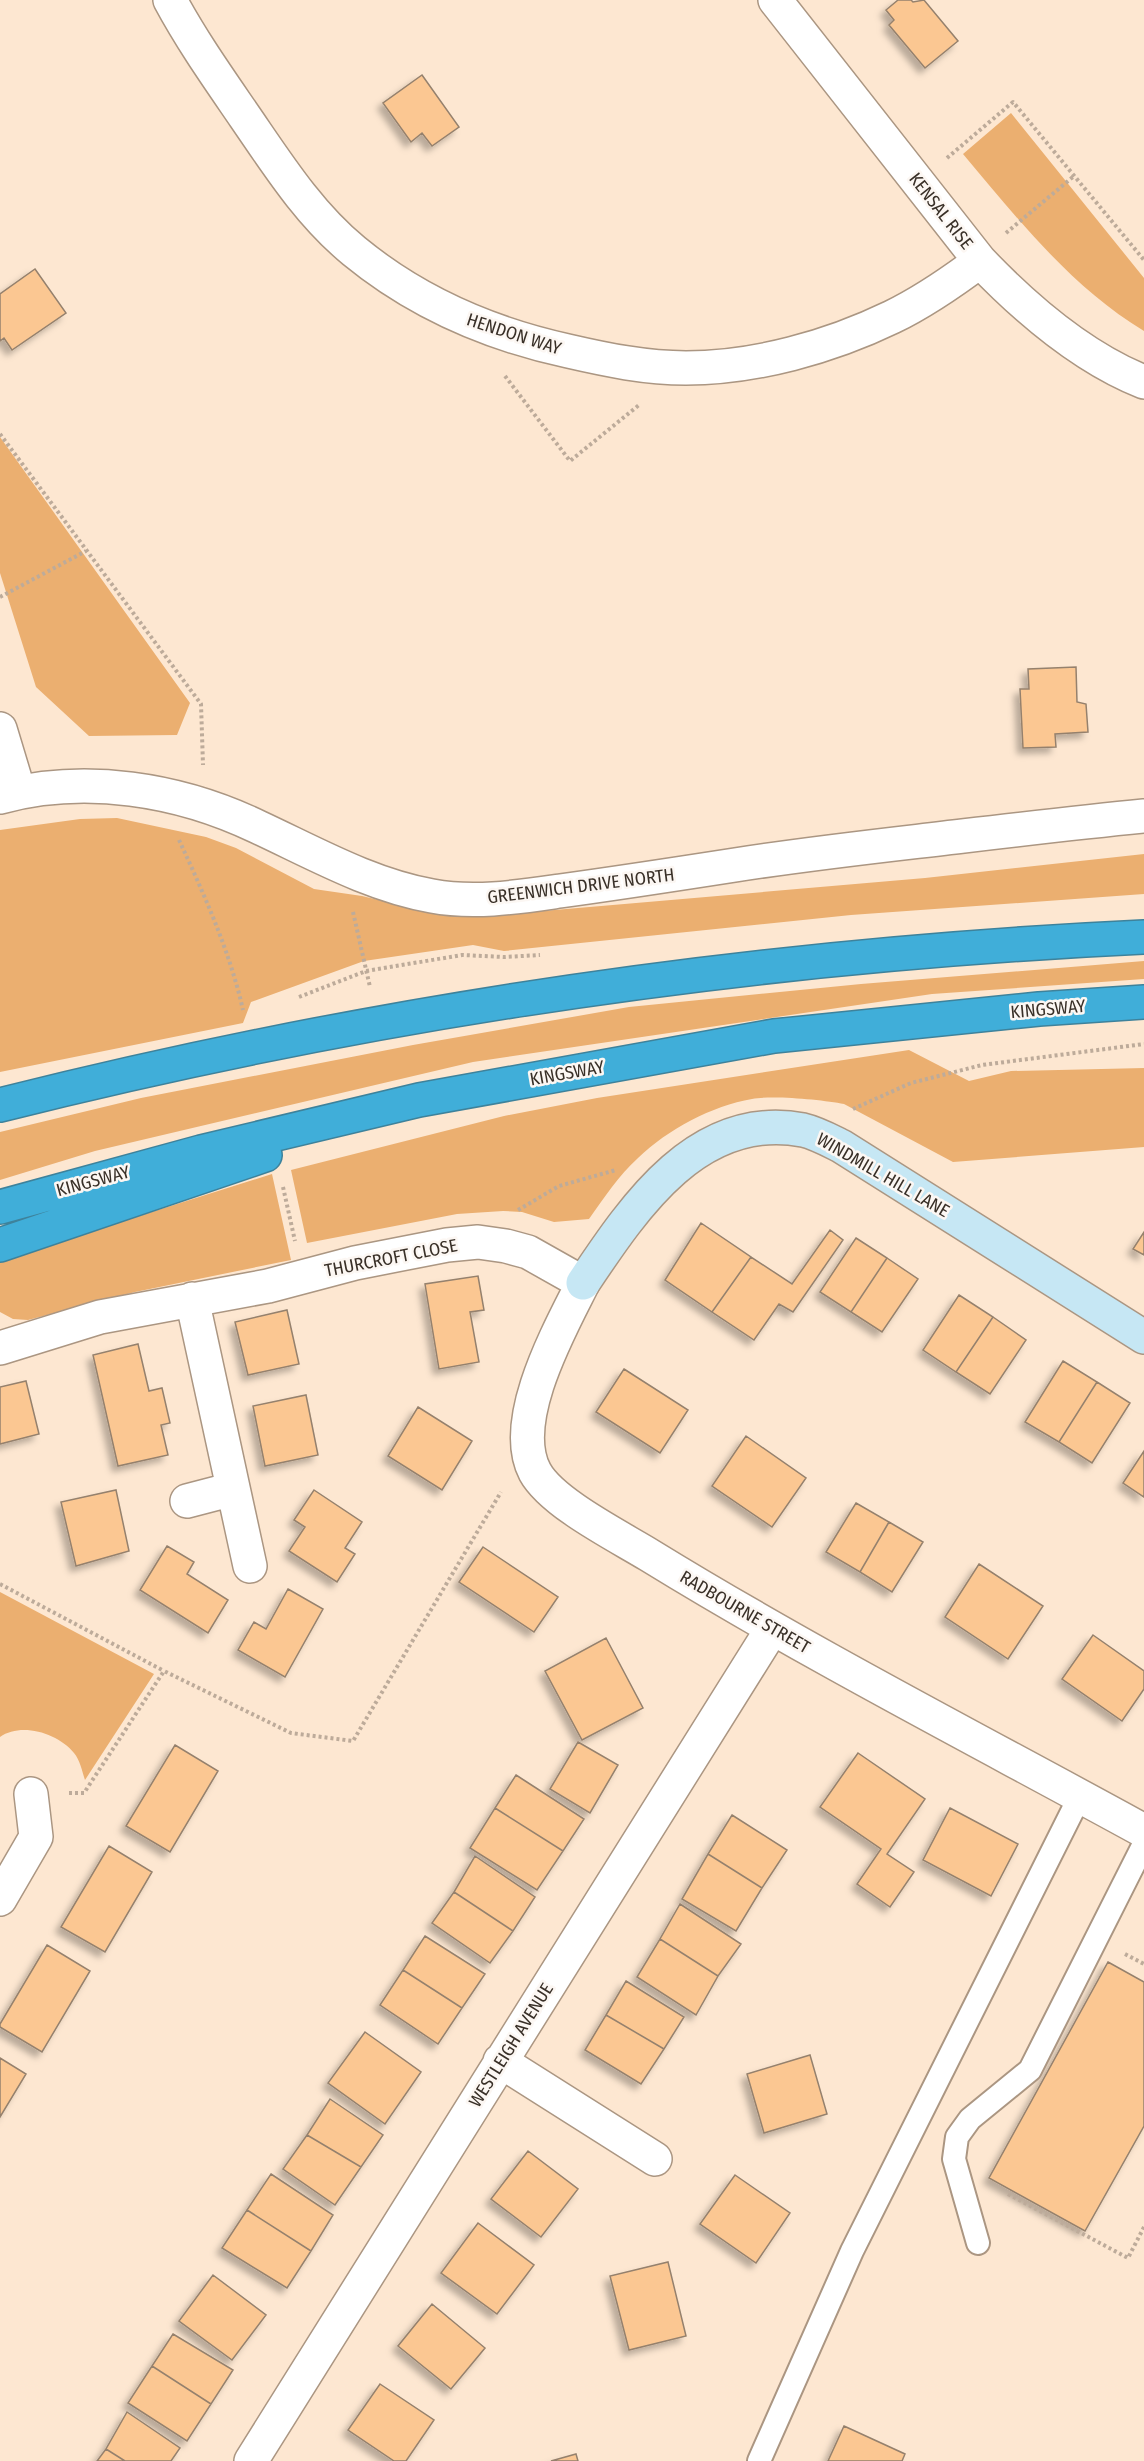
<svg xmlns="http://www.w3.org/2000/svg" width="1144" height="2461" viewBox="0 0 1144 2461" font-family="'Fira Sans Condensed',sans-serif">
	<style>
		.green { fill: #ebaf70 }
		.building { fill: #fbc792; stroke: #95816d; stroke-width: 1.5; filter: url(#shadow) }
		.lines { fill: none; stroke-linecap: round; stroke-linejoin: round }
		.lane-casing { stroke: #ab9682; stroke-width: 26 }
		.street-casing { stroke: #ab9682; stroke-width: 36 }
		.secondary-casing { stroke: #ab9682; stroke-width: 36 }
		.highway-casing { stroke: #3e829b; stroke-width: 36 }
		.path { stroke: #bdab9a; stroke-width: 4; stroke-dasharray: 3 3; stroke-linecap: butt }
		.lane { stroke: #fff; stroke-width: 22 }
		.street { stroke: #fff; stroke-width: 33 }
		.secondary { stroke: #c6e7f4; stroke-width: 33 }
		.highway { stroke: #40aed9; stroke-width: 33 }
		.labels { text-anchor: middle; stroke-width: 5; stroke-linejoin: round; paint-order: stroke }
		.street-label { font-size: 18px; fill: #393028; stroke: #fcf7f3 }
	</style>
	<defs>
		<filter id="shadow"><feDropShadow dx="-5.5" dy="5.5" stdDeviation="3" flood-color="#0004"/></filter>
	</defs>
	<rect width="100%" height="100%" fill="#fde7d1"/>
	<!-- green -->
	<path class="green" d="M1011 113 1144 278V331C1071 287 1017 218 963 154Z
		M0 437 190 703 177 735 89 736 36 687 0 573Z
		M117 818 206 837 236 848 314 889 362 896 441 915 474 917 925 878 1144 854V894L851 915 504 951 473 945 364 961 251 1002 243 1023 0 1072V830L80 819Z
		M1144 961V979L932 994 473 1062 95 1151 0 1180V1132L141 1098 413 1045 629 1007 861 984Z
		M909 1050 969 1081 1011 1071 1144 1068V1147L953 1162 844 1104C823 1100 773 1095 752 1099 712 1106 668 1129 638 1158 619 1175 604 1198 589 1219L554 1222 522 1212 503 1211 457 1214 307 1243 291 1170 504 1116 597 1098Z
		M272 1174 291 1260 135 1292 28 1320 13 1319 0 1312V1260Z
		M0 1592 154 1674 85 1780C82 1771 80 1760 74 1753 58 1733 21 1722 0 1737Z"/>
	<!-- building -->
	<path class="building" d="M898 0H911L913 2 924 0 958 41 925 68 889 25 894 20 886 10Z
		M422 75 459 127 432 146 422 133 411 142 383 103Z
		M35 269 66 313 12 350 4 338 0 341V294Z
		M1076 667 1077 702 1086 704 1088 732 1055 734 1056 747 1023 748 1020 689H1029L1028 669Z
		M701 1223 751 1257 712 1312 665 1280Z
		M830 1230 843 1240 793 1312 779 1304 754 1340 712 1312 751 1257 792 1284Z
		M1144 1232V1255L1133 1249Z
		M856 1238 887 1258 851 1312 820 1292Z
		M887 1258 918 1279 882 1332 851 1312Z
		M478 1276 484 1310 470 1312 479 1362 439 1369 425 1284Z
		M959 1295 993 1317 956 1372 923 1350Z
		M287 1310 299 1364 248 1375 235 1322Z
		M993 1317 1026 1340 990 1394 956 1372Z
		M138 1344 149 1391 162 1388 170 1423 161 1425 168 1455 118 1466 93 1355Z
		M1063 1361 1097 1382 1059 1442 1025 1422Z
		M624 1369 688 1410 660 1453 596 1412Z
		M26 1381 39 1434 0 1444V1387Z
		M1097 1382 1130 1403 1092 1463 1059 1442Z
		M306 1395 318 1455 265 1466 253 1406Z
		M418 1407 472 1441 442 1490 388 1456Z
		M746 1436 806 1478 772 1527 712 1486Z
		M1144 1451V1497L1123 1483Z
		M116 1490 129 1551 76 1566 61 1502Z
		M314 1490 362 1522 345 1548 355 1554 337 1582 289 1551 305 1527 294 1520Z
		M856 1503 889 1522 860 1572 826 1552Z
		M889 1522 923 1542 892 1592 860 1572Z
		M167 1546 194 1562 187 1574 228 1600 208 1633 140 1590Z
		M483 1547 558 1597 534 1632 459 1582Z
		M979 1564 1043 1606 1008 1659 945 1617Z
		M288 1589 323 1609 285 1677 238 1650 254 1622 266 1629Z
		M1093 1635 1144 1671V1689L1122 1721 1062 1679Z
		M606 1638 643 1708 582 1740 545 1671Z
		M578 1742 618 1765 590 1813 550 1789Z
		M175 1745 218 1771 170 1852 126 1826Z
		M858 1753 925 1799 887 1854 914 1872 890 1907 857 1884 881 1849 820 1807Z
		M516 1775 584 1819 563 1851 495 1808Z
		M495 1808 563 1851 537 1890 470 1848Z
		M950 1808 1018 1844 991 1896 923 1860Z
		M732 1815 787 1850 762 1888 708 1854Z
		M109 1846 152 1872 105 1952 61 1927Z
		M708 1854 762 1888 736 1931 682 1899Z
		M475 1856 535 1897 513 1931 454 1892Z
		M454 1892 513 1931 490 1963 432 1923Z
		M680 1904 741 1944 718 1976 660 1939Z
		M425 1936 485 1974 462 2008 403 1970Z
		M660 1939 718 1976 696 2015 637 1977Z
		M47 1945 90 1971 42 2052 0 2027V2024Z
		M1108 1962 1144 1982V2126L1085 2231 989 2178Z
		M403 1970 462 2008 438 2044 380 2005Z
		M626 1981 684 2017 664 2049 606 2015Z
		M606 2015 664 2049 641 2084 585 2050Z
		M365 2032 421 2072 385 2124 328 2083Z
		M810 2055 827 2114 764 2133 747 2074Z
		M0 2058 26 2074 0 2117Z
		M330 2099 383 2135 361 2167 307 2135Z
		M307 2135 361 2167 335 2205 283 2169Z
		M528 2151 578 2189 541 2237 491 2199Z
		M271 2174 333 2215 311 2251 247 2210Z
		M735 2175 790 2213 756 2263 700 2224Z
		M247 2210 311 2251 287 2288 222 2248Z
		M478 2223 534 2265 497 2314 441 2273Z
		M668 2262 686 2336 629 2350 610 2276Z
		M213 2275 266 2315 232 2360 179 2321Z
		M432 2304 485 2348 451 2389 398 2346Z
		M173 2334 233 2370 211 2404 152 2366Z
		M152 2366 211 2404 187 2441 128 2403Z
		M380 2384 434 2420 406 2461H394L348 2430Z
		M127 2412 180 2448 171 2461H125L106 2449Z
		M844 2426 905 2454 902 2461H828Z
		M106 2449 125 2461H97Z
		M576 2454 578 2461H551Z"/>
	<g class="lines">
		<defs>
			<path id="lane" d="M978 2243 954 2159 957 2137 970 2119 1030 2070 1144 1844
				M759 2461 852 2251 1080 1796"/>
			<path id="street" d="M170 0C192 41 219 79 245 117 278 165 309 214 354 251 416 302 490 334 568 351 607 360 646 368 686 368 755 368 830 347 892 317 923 302 952 282 980 261
				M775 0 980 261C1026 309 1081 357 1144 382
				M0 729 19 792
				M0 797C85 774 179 789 258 827 314 853 370 885 432 896 474 904 518 897 560 891 619 883 677 874 735 865 811 853 887 845 963 836 1023 829 1083 822 1144 816
				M192 1299 250 1566
				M0 1348 100 1317 268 1286 355 1263 447 1245 478 1242 506 1246 528 1252 583 1283C560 1329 508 1421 535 1472 552 1503 618 1536 649 1555 810 1654 978 1740 1144 1831
				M187 1501 233 1489
				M0 1899 36 1837 31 1794
				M500 2061 655 2159
				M251 2461 772 1629"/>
			<path id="secondary" d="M583 1283C634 1207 698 1110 803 1130 816 1133 829 1140 841 1146L1144 1337"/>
			<path id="highway" d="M0 1105C374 1011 759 955 1144 937
				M0 1207 201 1152 419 1100 774 1036 1039 1009 1144 1002
				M0 1245 265 1155"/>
		</defs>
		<!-- lane casing -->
		<use href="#lane" class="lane-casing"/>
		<!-- street casing -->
		<use href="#street" class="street-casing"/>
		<!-- secondary casing -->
		<use href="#secondary" class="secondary-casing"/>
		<!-- highway casing -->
		<use href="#highway" class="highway-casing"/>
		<!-- path -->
		<path class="path" d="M947 158 1013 102 1144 260
			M1006 233 1074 176
			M505 376 570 461 639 405
			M0 434 201 704 203 765
			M0 597 86 551
			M179 840C204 894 230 952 243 1010
			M353 912 370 987
			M299 997 366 971 462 955 504 957 540 955
			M853 1109 911 1083 982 1065 1144 1044
			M283 1187 295 1241
			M518 1210 559 1186 616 1170
			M0 1584 164 1671
			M69 1793H84L164 1671 291 1733 353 1741 501 1492
			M1125 1954 1144 1964
			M1008 2194 1128 2258 1144 2227"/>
		<!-- lane -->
		<use href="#lane" class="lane"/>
		<!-- street -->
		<use href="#street" class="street"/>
		<!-- secondary -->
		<use href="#secondary" class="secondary"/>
		<!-- highway -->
		<use href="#highway" class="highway"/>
	</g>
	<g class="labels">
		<!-- street labels -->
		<g class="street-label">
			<text transform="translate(941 211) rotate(52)" y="6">KENSAL RISE</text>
			<text transform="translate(514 334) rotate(18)" y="6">HENDON WAY</text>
			<text transform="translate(581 886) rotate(-7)" y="6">GREENWICH DRIVE NORTH</text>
			<text transform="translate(1048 1009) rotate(-5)" y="6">KINGSWAY</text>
			<text transform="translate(567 1073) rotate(-10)" y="6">KINGSWAY</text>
			<text transform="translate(883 1175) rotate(30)" y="6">WINDMILL HILL LANE</text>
			<text transform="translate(93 1181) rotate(-15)" y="6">KINGSWAY</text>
			<text transform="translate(391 1258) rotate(-11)" y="6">THURCROFT CLOSE</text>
			<text transform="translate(745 1612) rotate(30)" y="6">RADBOURNE STREET</text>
			<text transform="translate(511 2045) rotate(-58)" y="6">WESTLEIGH AVENUE</text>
		</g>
	</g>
</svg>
